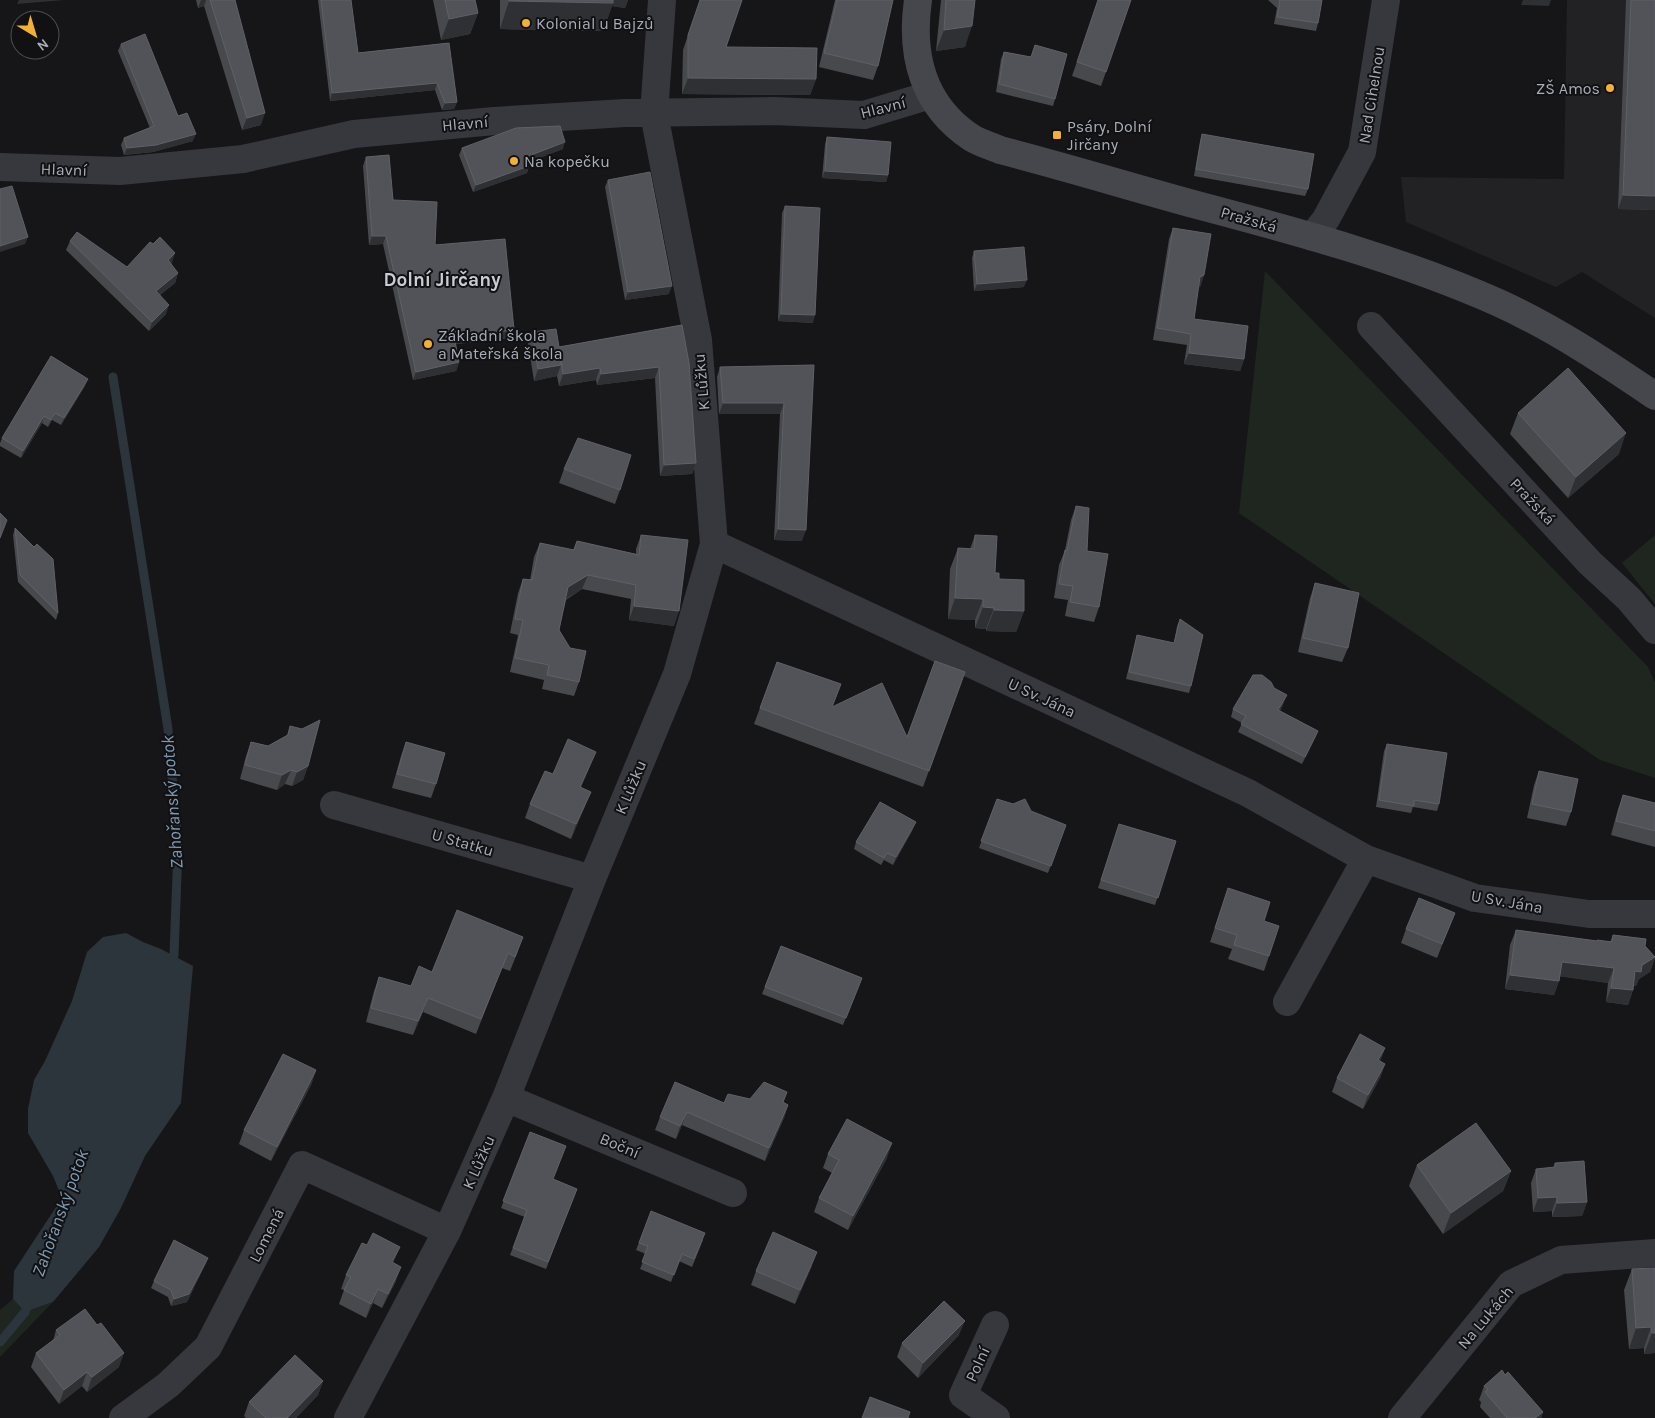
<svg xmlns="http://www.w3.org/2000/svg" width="1655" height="1418" viewBox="0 0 1655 1418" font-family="Karla,sans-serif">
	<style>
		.built { fill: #222225 }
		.green { fill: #1e261f }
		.water { fill: #2c353c }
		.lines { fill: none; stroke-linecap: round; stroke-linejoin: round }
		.stream { stroke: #2c353c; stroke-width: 9 }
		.minor { stroke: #37383d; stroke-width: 28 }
		.secondary { stroke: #45474d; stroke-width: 28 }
		.wall { fill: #47494d }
		.shaded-wall { fill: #2f3033 }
		.building { fill: #525359; stroke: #5f6168 }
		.poi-dot { fill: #f2b134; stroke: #111113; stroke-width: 2 }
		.labels { text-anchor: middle; stroke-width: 4; stroke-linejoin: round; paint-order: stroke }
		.poi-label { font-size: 16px; fill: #a8adb8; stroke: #111113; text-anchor: start }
		.street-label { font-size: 16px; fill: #a8adb8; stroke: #111113 }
		.water-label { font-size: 18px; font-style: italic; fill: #7f9bb3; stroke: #111113 }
		.quarter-label { font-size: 19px; font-weight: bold; fill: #c9ccd4; stroke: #111113 }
	</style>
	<rect width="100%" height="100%" fill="#161618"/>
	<!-- built -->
	<path class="built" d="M1567 0H1655V318L1582 272 1556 287 1406 222 1401 177 1564 179Z"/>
	<!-- green -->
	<path class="green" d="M1265 271 1648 667 1655 683V778L1600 760 1239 513Z
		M1655 535V604L1622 563Z
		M13 1299 25 1312 53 1302 0 1357V1310Z"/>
	<!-- water -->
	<path class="water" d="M126 933 143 942 161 949 193 966 181 1103 145 1156 121 1208 99 1247 53 1302 25 1312 13 1299 14 1271 62 1198 53 1176 28 1133V1109L34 1080 45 1061 72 1001 87 952 103 937Z"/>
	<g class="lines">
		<!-- stream -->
		<path class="stream" d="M113 377 168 729 178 848 174 955 169 965
			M0 1342 25 1312 29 1302"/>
		<!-- minor -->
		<path class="minor" d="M0 167 120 171 243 159 354 134 494 121 625 113 774 111 864 115 930 95
			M1312 237 1326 219 1362 152 1386 0
			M1371 326 1590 563 1629 599 1655 630
			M714 544 1248 793 1366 859 1475 898 1589 914H1655
			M334 805 592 879
			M1287 1002 1366 859
			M506 1098 733 1193
			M995 1325 963 1395 996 1418
			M123 1418 168 1385 208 1347 302 1165 447 1231
			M348 1418 447 1231 506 1098 592 879 677 674 714 544 698 340 654 114 662 0
			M1402 1418 1511 1284 1561 1260 1655 1253"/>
		<!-- secondary -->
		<path class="secondary" d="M918 0C910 55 923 106 972 138 980 143 991 146 1000 150 1066 167 1131 187 1197 205 1299 232 1402 260 1499 303 1554 328 1605 362 1655 396"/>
	</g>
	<!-- wall -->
	<path class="wall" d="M196 0H235L261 125 242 130 204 6 198 8Z
		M318 0H351L358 53 449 43 457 102 454 109 442 110 435 90 330 101Z
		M433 0H475L478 13 470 34 441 40Z
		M500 0H628L625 8 612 6 603 31 500 29Z
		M700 0H742L726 47 816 79 810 95 682 94 683 50Z
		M835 0H893L878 66 873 80 819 67Z
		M941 0H975L965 47 936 51Z
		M1098 0 1106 72 1101 86 1072 76Z
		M1268 0H1322L1318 23 1316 31 1274 24 1277 8Z
		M1626 0H1655V210L1618 209Z
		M121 44 178 116 193 141 153 152 124 155 121 145 124 138 150 128 118 51Z
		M1035 45 1055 99 1053 106 996 92 1001 59 1004 52 1031 57Z
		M1202 134 1308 189 1305 196 1194 176 1200 141Z
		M827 137 888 175 886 182 822 178 825 144Z
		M462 148 563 149 528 162 529 166 527 173 473 192 459 155Z
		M366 157 393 200 435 245 511 338 455 344 459 362 456 371 413 380 383 244 369 245 363 166Z
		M608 180 669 294 625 300 605 187Z
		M785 206 813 323 778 321 782 213Z
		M1173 228 1204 275 1200 287H1198L1194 319 1244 359 1240 371 1184 364 1187 345 1153 340 1169 239Z
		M70 241 127 267 172 263 171 264 178 273 175 283 160 295 166 314 149 331 66 250Z
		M974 251 1024 287 974 291 972 258Z
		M682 325 696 463 692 474 660 476 655 378 597 385 596 380 559 386 557 376 534 381 528 343 532 332 559 347Z
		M814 365 802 541 774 540 780 414H719L717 377 720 367Z
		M85 386 61 425 52 420 48 427 42 423 21 458 0 446V443L2 438Z
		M1518 413 1619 454 1568 498 1510 434Z
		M564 469 620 490 615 504 559 483Z
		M1076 506 1099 607 1094 622 1065 616 1068 600 1054 598 1059 565 1065 550 1071 520Z
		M15 528 58 613 56 620 18 582 13 535Z
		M641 535 674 626 629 620 631 599 582 589 566 600 559 630 579 682 574 696 542 689 544 680 510 672 518 635 510 633 518 593 523 579 530 580 534 557 540 543 573 550 577 541 636 554V549Z
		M975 535 999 579 1024 611 1016 632 986 631V629L975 628V620L948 619 950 569 958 548 970 549Z
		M1315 583 1348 648 1342 662 1298 652 1310 598Z
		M1180 619 1191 686 1189 693 1126 679 1135 642 1137 635 1174 643 1177 626Z
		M777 662 832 707 907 737 965 672 923 787 754 724Z
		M1274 688 1284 702 1280 711 1318 731 1315 738 1302 764 1238 732 1242 723 1231 717 1233 709Z
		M290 726 308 766 303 780 292 786 285 784 277 790 240 779 246 756 251 742 268 746 287 735Z
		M406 742 436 784 431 798 392 788 401 756Z
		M1387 744 1439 804 1437 811 1413 807 1411 813 1376 807 1384 751Z
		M590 766 581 787 585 806 571 839 525 818 530 804 553 774Z
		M1539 771 1571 812 1566 826 1527 818 1534 785Z
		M1623 795 1655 803V847L1611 835 1618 809Z
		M997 799 1066 825 1048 873 979 848Z
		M913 829 893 865 884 860 881 865 854 849 856 842Z
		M1117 831 1176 841 1155 905 1098 888Z
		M1228 888 1269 956 1264 971 1228 959 1232 949 1210 942Z
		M1455 913 1437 958 1401 943 1406 929Z
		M1516 930 1597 941 1610 942 1613 935 1645 946 1655 957 1650 972 1639 979 1636 986H1633V990L1628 1005 1606 1002 1608 983 1560 976 1559 981 1554 995 1505 989 1510 945Z
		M781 946 862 978 843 1025 762 994Z
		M518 951 510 971 502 968 476 1034 423 1012 413 1035 366 1022 374 991 379 977 411 986 432 972Z
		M1385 1048 1380 1061 1385 1064 1380 1078 1363 1109 1332 1092 1337 1078Z
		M316 1070 311 1085 271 1161 239 1144 244 1130Z
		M787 1092 783 1103 788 1105 784 1118 765 1161 682 1125 676 1139 655 1130 660 1117 724 1103 750 1099Z
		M530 1132 553 1179 577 1189 546 1269 510 1255 525 1217 501 1208Z
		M828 1154 887 1158 848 1230 814 1212 819 1198 832 1173 823 1168Z
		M1555 1163 1587 1202 1582 1216 1552 1217V1211L1533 1212 1531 1183 1536 1169 1553 1168Z
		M1417 1165 1511 1171 1503 1191 1443 1234 1409 1186Z
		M651 1211 703 1240 692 1267 679 1261 671 1282 640 1269 646 1254 636 1250Z
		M208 1258 205 1265 187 1302 171 1306 168 1297 151 1288 154 1281Z
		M394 1263 396 1281 382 1308 373 1303 366 1318 339 1304 344 1290 341 1289 346 1275Z
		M812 1266 795 1304 751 1285 756 1271Z
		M1655 1268V1353L1644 1354V1348L1629 1349 1624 1290 1632 1269Z
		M56 1330 119 1367 87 1392 82 1386 59 1404 31 1367 36 1353 53 1341Z
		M959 1335 918 1378 897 1357 902 1343Z
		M323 1381 318 1395 296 1418H246L244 1416 249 1402Z
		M1484 1386 1543 1412 1541 1418H1490L1480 1407 1481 1402 1479 1400Z"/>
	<!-- shaded-wall -->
	<path class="shaded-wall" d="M19 0H64L17 4Z
		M201 0H206L204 6 198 8Z
		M628 0 625 8 612 6 603 31 500 29 509 1Z
		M1523 0H1551L1549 6 1521 5Z
		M478 13 470 34 441 40 449 19Z
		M972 26 965 47 936 51 944 30Z
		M688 78 816 79 810 95 682 94Z
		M437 83 435 90 330 101 332 93Z
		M457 102 454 109 442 110 445 103Z
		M265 113 261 125 242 130 247 118Z
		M196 134 193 141 153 152 124 155 127 148Z
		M565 142 563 149 524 164 526 157Z
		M529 166 527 173 473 192 476 185Z
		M825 171 888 175 886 182 822 178Z
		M1623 195 1655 196V210L1618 209Z
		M372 236H386L383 244 369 245Z
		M28 237 25 244 0 252V246Z
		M175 253 172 263 164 270 168 260Z
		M178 273 175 283 153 300 156 291Z
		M1204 275 1200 287 1195 289 1200 277Z
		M1027 280 1024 287 974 291 977 284Z
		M672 286 669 294 625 300 628 292Z
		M169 305 166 314 149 331 152 322Z
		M781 314 815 315 813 323 778 321Z
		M514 330 511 338 450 345 454 336Z
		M1189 353 1244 359 1240 371 1184 364Z
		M459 362 456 371 413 380 416 372Z
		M561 365 557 376 534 381 538 369Z
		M659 367 655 378 597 385 601 374Z
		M600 368 596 380 559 386 563 374Z
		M88 379 85 386 61 425 64 418Z
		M723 403H784L780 414H719Z
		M55 413 52 420 48 427 51 420Z
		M44 416 42 423 21 458 23 451Z
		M1626 433 1619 454 1568 498 1576 477Z
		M696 463 692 474 660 476 664 465Z
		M778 529 806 530 802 541 774 540Z
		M588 575 582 589 563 601 568 587Z
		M955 598 983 599 975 620 948 619Z
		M634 606 679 611 674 626 629 620Z
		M983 607 994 608 986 629 975 628Z
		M994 610 1024 611 1016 632 986 631Z
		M1287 695 1284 702 1276 717 1278 710Z
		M1318 731 1315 738 1302 764 1305 757Z
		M596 752 575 801 580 787Z
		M308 766 303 780 292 786 297 772Z
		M291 770 285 784 277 790 282 775Z
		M591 792 585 806 571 839 576 824Z
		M916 822 913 829 893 865 896 857Z
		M1655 957 1650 972 1639 979 1636 986 1630 985 1635 971Z
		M1562 962 1614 968 1608 983 1556 976Z
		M1510 975 1559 981 1554 995 1505 989Z
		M1611 988 1633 990 1628 1005 1606 1002Z
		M428 998 423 1012 413 1035 418 1021Z
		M1385 1048 1380 1062 1378 1060Z
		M1385 1064 1380 1078 1363 1109 1368 1095Z
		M316 1070 311 1085 271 1161 277 1147Z
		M788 1105 784 1118 765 1161 769 1148Z
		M687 1112 682 1125 676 1139 680 1126Z
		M892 1143 887 1158 848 1230 853 1216Z
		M1511 1171 1503 1191 1443 1234 1451 1213Z
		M1557 1197 1552 1211 1533 1212 1538 1198Z
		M1587 1202 1582 1216 1552 1217 1557 1203Z
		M400 1247 394 1261 387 1276 392 1262Z
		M817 1252 812 1266 795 1304 800 1290Z
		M208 1258 205 1265 187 1302 171 1306 174 1299Z
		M401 1267 396 1281 382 1308 388 1294Z
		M378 1289 373 1303 366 1318 371 1304Z
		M965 1321 959 1335 918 1378 923 1363Z
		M1651 1327 1644 1348 1629 1349 1636 1328Z
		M1652 1333H1655V1353L1644 1354Z
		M124 1353 119 1367 87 1392 92 1377Z
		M87 1372 82 1386 59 1404 64 1390Z
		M323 1381 318 1395 296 1418H287Z
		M1543 1412 1541 1418H1535Z"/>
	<!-- building -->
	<path class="building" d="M210 0H235L265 113 247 118Z
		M321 0H351L358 53 449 43 457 102 445 103 437 83 332 93Z
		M445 0H475L478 13 449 19Z
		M509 0H613V3L509 1Z
		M700 0H742L726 47 817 48 816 79 688 78V35Z
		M837 0H893L878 66 824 53Z
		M946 0H975L972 26 944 30Z
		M1098 0H1131L1106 72 1077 62Z
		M1279 0H1322L1318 23 1277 17 1280 1Z
		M1631 0H1655V196L1623 195Z
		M145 34 178 116 187 113 196 134 156 145 127 148 124 138 154 126 121 44Z
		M1035 45 1067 54 1055 99 999 84 1004 52 1031 57Z
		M560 126 565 142 526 157 529 166 476 185 462 148 516 128Z
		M1202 134 1314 154 1308 189 1196 169Z
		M827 137 891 142 888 175 825 171Z
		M389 155 393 200 437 202 435 245 505 239 514 330 454 336 459 362 416 372 386 236H372L366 157Z
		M650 172 672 286 628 292 608 180Z
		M12 186 28 237 0 246V189Z
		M785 206 820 208 815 315 781 314Z
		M1173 228 1211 234 1204 275 1200 277 1194 319 1248 326 1244 359 1189 353 1191 334 1157 328Z
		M77 232 127 267 150 242 153 244 160 237 175 253 168 260 178 273 156 291 169 305 152 322 70 241Z
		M1024 247 1027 280 977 284 974 251Z
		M682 325 689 363 696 463 664 465 659 367 601 374 600 368 563 374 560 354 561 365 538 369 532 332 556 329 559 347Z
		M51 356 88 379 64 418 55 413 51 420 44 416 23 451 2 438Z
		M814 365 806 530 778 529 784 403H723L720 367Z
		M1568 368 1626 433 1576 477 1518 413Z
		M578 438 631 455 620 490 564 469Z
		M1076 506 1089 508 1087 551 1108 554 1099 607 1070 602 1073 586 1059 584 1065 550 1067 551Z
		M0 513 7 520 0 538Z
		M15 528 34 547 37 544 53 559 58 613 20 575Z
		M641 535 688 540 679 611 634 606 636 585 588 575 568 587 559 630 570 648 586 651 579 682 547 675 549 665 515 658 523 620 515 619 523 579 532 580 540 543 574 550 577 541 639 555Z
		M975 535 997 536 995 573H999V579L1024 580V611L994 610V608L983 607V599L955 598 958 548 974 549Z
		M1315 583 1359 593 1348 648 1303 638Z
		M1180 619 1203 635 1191 686 1129 672 1137 635 1174 643Z
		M935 661 965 672 929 771 760 708 777 662 841 684 832 707 882 683 907 737Z
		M1253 675H1262L1271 682 1274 688 1287 695 1278 710 1318 731 1305 757 1241 724 1246 716 1233 709Z
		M320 720 308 766 297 772 291 770 282 775 245 765 251 742 268 746 288 735 290 726 302 729Z
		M568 739 596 752 580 787 591 792 576 824 530 804 545 771 553 774Z
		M406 742 445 753 436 784 397 774Z
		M1387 744 1447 753 1439 804 1414 800V806L1379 800Z
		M1539 771 1578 779 1571 812 1532 804Z
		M1623 795 1655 803V831L1616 821Z
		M997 799 1013 804 1025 799 1031 811 1066 825 1051 866 981 841Z
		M880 802 916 822 896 857 887 853 884 858 856 842Z
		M1119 824 1176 841 1158 898 1101 880Z
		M1228 888 1270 902 1264 921 1279 926 1269 956 1234 945 1237 935 1215 928Z
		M1419 898 1455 913 1442 944 1406 929Z
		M457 910 523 937 515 957 508 953 481 1019 428 998 418 1021 371 1008 379 977 411 986 419 966 432 972Z
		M1516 930 1597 941V940L1612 942 1613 935 1646 939 1645 946 1655 957 1642 965 1641 972 1635 971 1633 990 1611 988 1614 968 1562 962 1559 981 1510 975Z
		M781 946 862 978 846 1018 765 987Z
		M1360 1034 1385 1048 1378 1060 1385 1064 1368 1095 1337 1078Z
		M283 1054 316 1070 277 1147 244 1130Z
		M675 1082 724 1103 728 1094 750 1099 764 1082 787 1092 783 1102 788 1105 769 1148 687 1112 680 1126 660 1117Z
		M847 1119 892 1143 853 1216 819 1198 839 1160 828 1154Z
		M1476 1123 1511 1171 1451 1213 1417 1165Z
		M530 1132 566 1146 553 1179 577 1189 548 1262 513 1248 527 1210 503 1201Z
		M1584 1161 1587 1202 1557 1203V1197L1538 1198 1536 1169 1555 1167V1163Z
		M651 1211 705 1233 694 1259 682 1254 674 1275 642 1262 648 1246 639 1243Z
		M773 1232 817 1252 800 1290 756 1271Z
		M373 1233 400 1247 392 1262 401 1267 388 1294 378 1289 371 1304 344 1290 351 1277 346 1275 362 1243 367 1245Z
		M174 1240 208 1258 189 1294 174 1299 171 1290 154 1281Z
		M1655 1268V1333H1652L1651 1327 1636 1328 1632 1269Z
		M944 1301 965 1321 923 1363 902 1343Z
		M85 1309 97 1325 101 1323 124 1353 92 1377 87 1372 64 1390 36 1353 60 1335 56 1330Z
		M295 1355 323 1381 287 1418H266L249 1402Z
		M1502 1370 1505 1375 1508 1372 1543 1412 1535 1418H1507L1485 1392 1488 1389 1484 1386Z
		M870 1397 910 1412 908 1418H862Z"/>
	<!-- markers -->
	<g class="poi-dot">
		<circle cx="526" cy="23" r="5"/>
		<circle cx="1610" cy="88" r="5"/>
		<rect x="1052" y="130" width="10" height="10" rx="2.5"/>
		<circle cx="514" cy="161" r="5"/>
		<circle cx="428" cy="344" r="5"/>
	</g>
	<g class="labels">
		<!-- poi labels -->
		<g class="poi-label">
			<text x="536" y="29">Kolonial u Bajzů</text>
			<text x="1600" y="94" text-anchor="end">ZŠ Amos</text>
			<text x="1067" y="132">Psáry, Dolní<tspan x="1067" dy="18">Jirčany</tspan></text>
			<text x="524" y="167">Na kopečku</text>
			<text x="438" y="341">Základní škola<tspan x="438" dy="18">a Mateřská škola</tspan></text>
		</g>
		<!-- street labels -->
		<g class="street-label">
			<text transform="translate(1371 95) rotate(-81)" y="6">Nad Cihelnou</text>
			<text transform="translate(883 107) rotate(-14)" y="6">Hlavní</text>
			<text transform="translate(465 123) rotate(-5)" y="6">Hlavní</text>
			<text transform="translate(64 169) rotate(2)" y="6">Hlavní</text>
			<text transform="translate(1249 219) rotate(16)" y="6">Pražská</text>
			<text transform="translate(701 382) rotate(-95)" y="6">K Lůžku</text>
			<text transform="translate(1533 501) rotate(47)" y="6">Pražská</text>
			<text transform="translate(1042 697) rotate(25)" y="6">U Sv. Jána</text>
			<text transform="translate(630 787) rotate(-67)" y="6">K Lůžku</text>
			<text transform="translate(463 842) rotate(16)" y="6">U Statku</text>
			<text transform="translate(1507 901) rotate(10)" y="6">U Sv. Jána</text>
			<text transform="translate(620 1145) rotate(23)" y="6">Boční</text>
			<text transform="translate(478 1162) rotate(-66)" y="6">K Lůžku</text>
			<text transform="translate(266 1235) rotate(-63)" y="6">Lomená</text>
			<text transform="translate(1485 1317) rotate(-50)" y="6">Na Lukách</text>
			<text transform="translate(977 1364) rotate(-65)" y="6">Polní</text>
		</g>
		<!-- water labels -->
		<g class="water-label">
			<text transform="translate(172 802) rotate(-94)" y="6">Zahořanský potok</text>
			<text transform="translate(60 1213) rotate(-70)" y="6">Zahořanský potok</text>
		</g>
		<!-- quarter labels -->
		<g class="quarter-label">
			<text x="442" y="286">Dolní Jirčany</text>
		</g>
	</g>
	<!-- north arrow -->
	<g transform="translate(35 35) rotate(142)"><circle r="24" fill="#111113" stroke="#4d4f55"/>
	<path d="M0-4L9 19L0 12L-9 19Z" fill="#f2b134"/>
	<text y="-8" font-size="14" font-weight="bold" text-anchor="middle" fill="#a8adb8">N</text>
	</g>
</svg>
